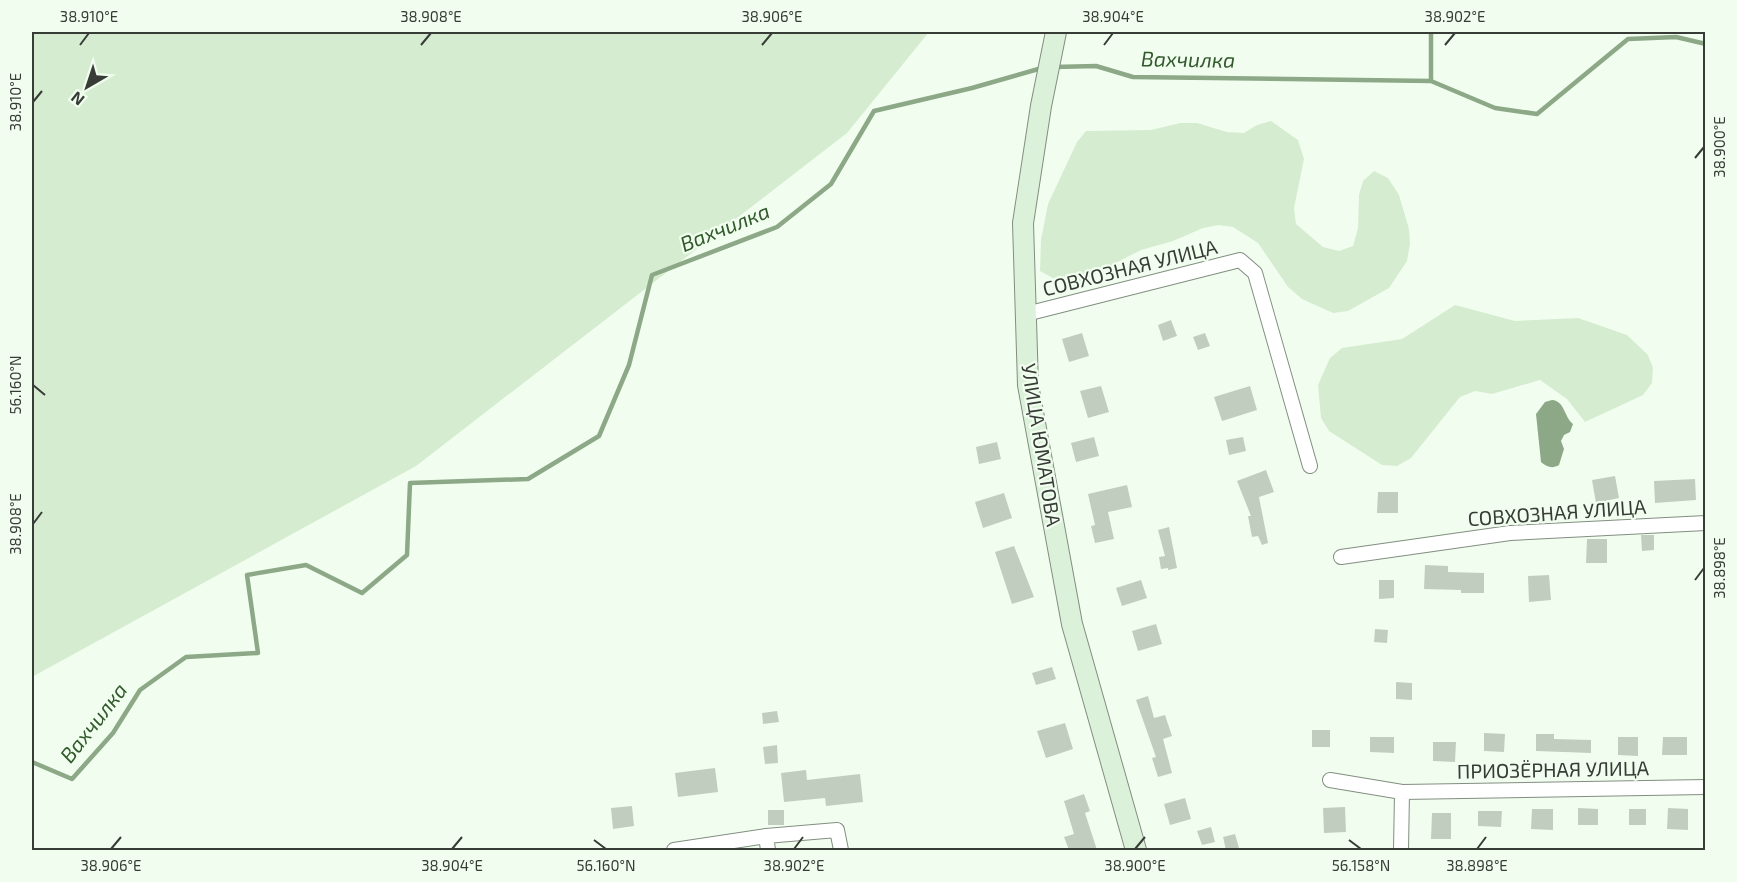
<svg xmlns="http://www.w3.org/2000/svg" width="1737" height="882" viewBox="0 0 1737 882" font-family="'Exo 2',sans-serif">
	<style>
		.green { fill: #d5ecd1 }
		.water { fill: #8ca887 }
		.lines { fill: none; stroke-linecap: round; stroke-linejoin: round }
		.stream { stroke: #8ca887; stroke-width: 4.5 }
		.building { fill: #c1cebf }
		.street-casing { stroke: #828e80; stroke-width: 16 }
		.secondary-casing { stroke: #828e80; stroke-width: 22 }
		.street { stroke: #fff; stroke-width: 14 }
		.secondary { stroke: #dcf1d9; stroke-width: 20 }
		.ticks { fill: none; stroke: #373c36; stroke-width: 2 }
		.labels { text-anchor: middle; stroke-width: 4.5; stroke-linejoin: round; paint-order: stroke }
		.street-label { font-size: 20px; fill: #373c36; stroke: #f1feef }
		.water-label { font-size: 21px; font-style: italic; fill: #325a2c; stroke: #f1feef }
		.neatline { fill: none; stroke: #373c36; stroke-width: 2 }
		.ticks-label { font-size: 15px; text-anchor: middle; fill: #373c36 }
	</style>
	<rect width="100%" height="100%" fill="#f1feef"/>
	<!-- green -->
	<path class="green" d="M32 32H929L847 133 416 466 32 677Z
		M1271 121 1298 140 1304 159 1294 208 1296 224 1323 247 1339 251 1353 246 1358 228 1359 195 1363 181 1374 171 1388 178 1399 195 1409 229 1410 244 1407 261 1389 288 1348 311 1333 313 1302 299 1288 287 1258 243 1233 227 1218 225 1203 228 1173 241 1141 250 1098 272 1073 289 1040 271 1041 240 1048 204 1077 142 1086 131 1151 130 1180 123H1197L1227 132 1244 133 1257 125Z
		M1455 305 1515 321 1578 318 1627 335 1648 355 1653 368 1652 383 1643 395 1585 422 1567 399 1540 380 1492 394 1475 391 1460 397 1411 458 1397 466 1382 465 1329 431 1321 418 1318 385 1330 358 1342 348 1402 339Z"/>
	<!-- water -->
	<path class="water" d="M1552 400C1565 401 1564 417 1573 424L1570 432 1564 435 1561 441 1564 449 1559 465C1552 469 1547 467 1541 462L1536 414 1545 402Z"/>
	<g class="lines">
		<!-- stream -->
		<path class="stream" d="M1054 67 1096 66 1133 77 1431 81 1495 108 1537 114 1628 39 1676 37 1706 44
			M1431 81V32
			M32 762 72 779 113 733 140 690 186 657 258 653 247 575 306 565 362 593 407 555 410 483 528 479 599 436 629 365 652 275 777 227 831 184 874 111 972 88 1042 68"/>
	</g>
	<!-- building -->
	<path class="building" d="M1171 320 1177 336 1163 341 1158 325Z
		M1082 333 1089 356 1069 362 1062 339Z
		M1205 333 1210 346 1198 350 1193 337Z
		M1101 386 1109 412 1088 418 1080 391Z
		M1250 386 1257 410 1222 421 1214 397Z
		M1094 437 1099 456 1076 462 1071 443Z
		M1243 437 1246 451 1229 455 1226 440Z
		M997 442 1001 459 979 464 976 447Z
		M1266 470 1274 492 1259 497 1268 543 1262 545 1258 536 1252 537 1248 516H1251L1237 481Z
		M1615 476 1619 498 1596 503 1592 480Z
		M1695 479 1696 500 1655 503 1654 481Z
		M1127 485 1132 507 1108 512 1114 539 1095 543 1091 526 1095 525 1088 494Z
		M1378 492H1398V513H1377Z
		M1004 493 1012 518 983 528 975 502Z
		M1169 527 1177 568 1168 570V568L1161 569 1159 557 1165 556 1158 530Z
		M1641 535H1654V550L1642 551Z
		M1587 539H1607V563H1586Z
		M1014 546 1034 597 1012 604 995 552Z
		M1425 565 1448 566V572L1484 573V593H1461V590L1424 589Z
		M1549 575 1551 600 1529 602 1528 576Z
		M1141 580 1147 598 1122 606 1116 588Z
		M1379 580H1394V598L1379 599Z
		M1156 624 1162 644 1138 651 1132 631Z
		M1375 629 1388 630 1387 643 1374 642Z
		M1052 667 1056 679 1036 685 1032 673Z
		M1396 682 1412 683V700L1396 699Z
		M1148 696 1154 718 1165 715 1172 736 1163 739 1172 773 1158 777 1152 758 1156 757 1136 700Z
		M777 711 779 722 763 724 762 713Z
		M1065 723 1073 749 1046 758 1037 731Z
		M1312 730H1330V747H1312Z
		M1484 733 1505 734 1504 752 1484 751Z
		M1536 734H1554V739L1591 740V753L1536 751Z
		M1370 737H1394V753L1370 752Z
		M1618 737H1638V756L1618 755Z
		M1663 737H1687V755H1662Z
		M1433 742H1456L1455 762 1433 761Z
		M777 745 778 763 765 764 763 747Z
		M715 768 718 792 678 797 675 773Z
		M806 770 807 780 860 774 863 802 826 806 825 798 784 802 781 773Z
		M1084 794 1090 811 1085 813 1097 850H1069L1064 837 1074 834 1064 801Z
		M1185 798 1191 819 1170 825 1164 804Z
		M632 806 634 826 613 829 611 808Z
		M1345 807 1346 832 1324 833 1323 808Z
		M1578 808 1598 809V825H1578Z
		M1668 808 1688 809V830L1667 829Z
		M1532 809H1553V830L1531 829Z
		M1629 809H1646V825H1629Z
		M768 810H784V825H768Z
		M1478 811H1502L1501 827 1478 826Z
		M1432 813H1451V839H1431Z
		M1211 827 1215 842 1202 845 1197 831Z
		M1235 834 1239 848 1226 850 1223 837Z"/>
	<g class="lines">
		<defs>
			<path id="street" d="M1026 314 1240 260 1255 273 1310 466
				M1341 557 1510 533 1706 523
				M1330 780 1402 792
				M766 836 837 830 841 850
				M674 850 766 836 768 850
				M1401 850 1402 792 1706 787"/>
			<path id="secondary" d="M1056 32 1041 106 1023 223 1028 385 1072 624 1136 850"/>
		</defs>
		<!-- street casing -->
		<use href="#street" class="street-casing"/>
		<!-- secondary casing -->
		<use href="#secondary" class="secondary-casing"/>
		<!-- street -->
		<use href="#street" class="street"/>
		<!-- secondary -->
		<use href="#secondary" class="secondary"/>
	</g>
	<!-- ticks -->
	<path class="ticks" d="M80 45 89 33M421 45 431 33M762 45 772 33M1104 45 1113 33M1445 45 1455 33M33 102 42 91M1695 158 1704 147M33 385 45 395M33 524 42 512M1695 580 1704 568M594 840 606 849M1349 840 1361 849M111 849 121 837M452 849 462 837M794 849 803 837M1135 849 1145 837M1477 849 1486 837"/>
	<g class="labels">
		<!-- street labels -->
		<g class="street-label">
			<text transform="translate(1130 268) rotate(-14)" y="7">СОВХОЗНАЯ УЛИЦА</text>
			<text transform="translate(1041 445) rotate(81)" y="7">УЛИЦА ЮМАТОВА</text>
			<text transform="translate(1557 513) rotate(-4)" y="7">СОВХОЗНАЯ УЛИЦА</text>
			<text transform="translate(1553 770) rotate(-1)" y="7">ПРИОЗЁРНАЯ УЛИЦА</text>
		</g>
		<!-- water labels -->
		<g class="water-label">
			<text transform="translate(1188 60) rotate(1)" y="7">Вахчилка</text>
			<text transform="translate(725 228) rotate(-22)" y="7">Вахчилка</text>
			<text transform="translate(94 723) rotate(-52)" y="7">Вахчилка</text>
		</g>
	</g>
	<!-- border -->
	<rect width="1737" height="882" fill="none" stroke="#f1feef" stroke-width="66"/>
	<!-- north arrow -->
	<g transform="translate(87 87) rotate(219)" stroke="#f1feef" stroke-width="4.5" paint-order="stroke">
	<path d="M0-4.5L10 22L0 15L-10 22Z" fill="#373c36"/>
	<text y="-9" font-size="16" font-weight="bold" text-anchor="middle" fill="#373c36">N</text>
	</g>
	<rect x="33" y="33" width="1671" height="816" class="neatline"/>
	<g class="ticks-label">
		<text x="89" y="22">38.910°E</text>
		<text x="431" y="22">38.908°E</text>
		<text x="772" y="22">38.906°E</text>
		<text x="1113" y="22">38.904°E</text>
		<text x="1455" y="22">38.902°E</text>
		<text transform="translate(16 102) rotate(-90)" y="5">38.910°E</text>
		<text transform="translate(1720 147) rotate(-90)" y="5">38.900°E</text>
		<text transform="translate(16 385) rotate(-90)" y="5">56.160°N</text>
		<text transform="translate(16 524) rotate(-90)" y="5">38.908°E</text>
		<text transform="translate(1720 568) rotate(-90)" y="5">38.898°E</text>
		<text x="111" y="871">38.906°E</text>
		<text x="452" y="871">38.904°E</text>
		<text x="606" y="871">56.160°N</text>
		<text x="794" y="871">38.902°E</text>
		<text x="1135" y="871">38.900°E</text>
		<text x="1361" y="871">56.158°N</text>
		<text x="1477" y="871">38.898°E</text>
	</g>
</svg>
